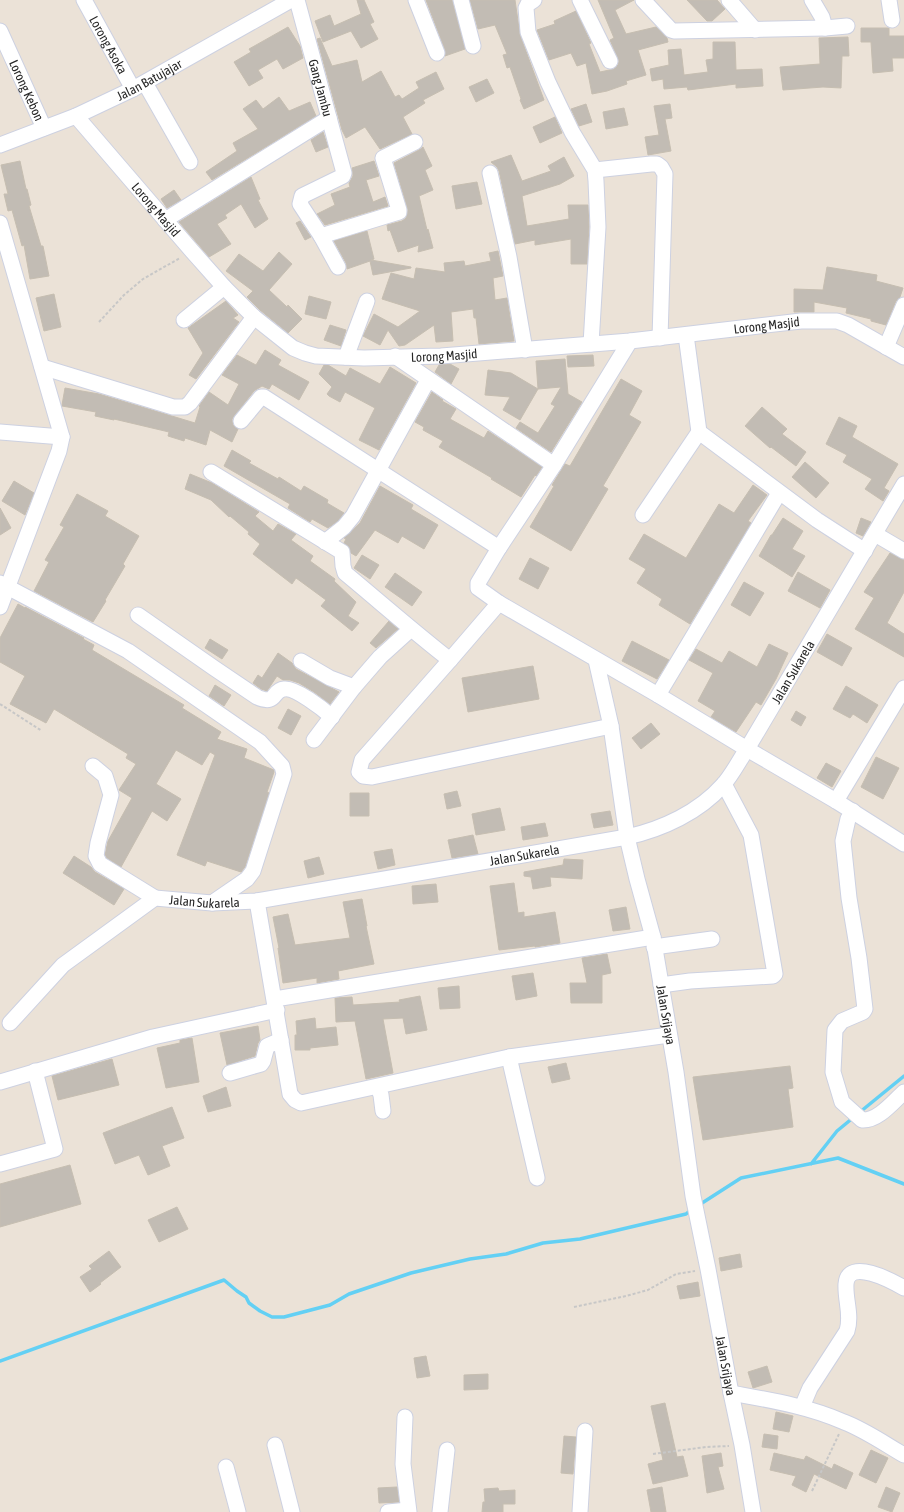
<svg xmlns="http://www.w3.org/2000/svg" width="904" height="1512" viewBox="0 0 904 1512" font-family="'Asap Condensed',sans-serif">
	<style>
		.lines { fill: none; stroke-linecap: round; stroke-linejoin: round }
		.stream { stroke: #63d0f4; stroke-width: 3.5 }
		.building { fill: #c2bcb4; stroke: #c6beb1 }
		.minor-casing { stroke: #cdd1e1; stroke-width: 17 }
		.path { stroke: #c7c7c7; stroke-width: 2; stroke-dasharray: 3 2; stroke-linecap: butt }
		.minor { stroke: #fff; stroke-width: 15 }
		.labels { text-anchor: middle; stroke-width: 3; stroke-linejoin: round; paint-order: stroke }
		.street-label { font-size: 13px; fill: #272727; stroke: #fff }
	</style>
	<rect width="100%" height="100%" fill="#ebe2d7"/>
	<g class="lines">
		<!-- stream -->
		<path class="stream" d="M860 1112 904 1076
			M811 1164 837 1131 854 1117
			M699 1205 741 1178 838 1158 904 1184
			M0 1361 224 1280 237 1291 246 1297 249 1303 260 1311 272 1317H284L330 1305 349 1294 411 1273 470 1259 506 1254 543 1243 580 1239 686 1214 692 1209"/>
	</g>
	<!-- building -->
	<path class="building" d="M357 0H364L374 22 370 24 378 39 361 48 351 31 323 42 315 21 330 15 334 26 361 14Z
		M426 0H452L465 49 445 56V50Z
		M470 0H515L520 35 544 100 524 109 520 100 521 99 510 67 507 68 503 55 507 54 495 25 478 29Z
		M598 0H634L615 10 626 34 656 27 667 38 668 42 638 50 646 75 626 81 627 84 607 91 592 94 586 63 577 66 571 53 549 60 537 30 555 24 554 21 576 11 591 43 589 44 600 72 614 69 618 65 619 61 610 40 614 38Z
		M687 0H717L725 9 712 21H707Z
		M288 27 300 46 303 58 283 69 277 59 258 70 263 78 249 86 234 62 251 52 249 49Z
		M861 28H889V36H904V58H892L893 71 873 73 871 42H861Z
		M848 37 849 56H842L841 88 823 87 783 90 780 67 820 64 819 38Z
		M320 38 332 66 357 60 362 82 381 71 395 97 399 95 402 99 419 88 416 82 436 72 444 89 423 100 425 103 403 117 412 134 380 149 365 127 346 138 342 130 317 39Z
		M713 42H735L736 70 762 69 763 86 736 88V84L688 90 687 87 664 89 663 79 652 81 650 69 669 65 668 50 681 49 684 75 708 72 706 60 713 59Z
		M487 79 494 93 476 102 469 87Z
		M279 97 289 111 310 102 316 116 212 180 206 172 237 151 233 143 258 129 243 109 256 100 263 109Z
		M586 104 592 122 579 126 571 109Z
		M670 104 672 118 665 119 671 151 648 155 645 137 659 135 654 106Z
		M624 108 628 125 606 129 603 112Z
		M555 117 562 133 540 143 533 127Z
		M323 132 328 147 316 152 311 140Z
		M423 147 432 166 425 170 433 190 419 196 427 230 428 229 433 248 418 252 419 245 398 252 390 230 388 231 387 225 402 221 406 218 408 210 394 163 419 150Z
		M511 155 522 181 551 171 548 166 564 157 574 176 560 184 522 196 527 226 569 219 568 205H588L589 227 587 264H571V239L535 245V240L515 244 499 171 497 167 491 162Z
		M20 161 26 189H27L31 205 29 206 41 246H43L49 276 30 279 24 245 22 246 12 210 8 211 4 194H8L1 165Z
		M374 161 379 176 366 180 373 202 385 197 388 206 325 225 317 214 335 205 331 194 350 187 349 183 353 176 352 168Z
		M251 177 260 199 258 200 268 219 255 228 241 204 225 215 227 218 217 224 231 244 209 257 179 222Z
		M477 182 482 204 456 209 452 186Z
		M174 190 181 200 167 208 161 199Z
		M300 221 311 237 305 240 296 223Z
		M367 231 374 259 371 260 411 267V268L373 275 370 261 347 269 346 263 334 241Z
		M498 251 503 276 493 278 495 300 507 298 514 341 479 344 476 318H474L473 309 451 312 453 341 436 342 434 325 405 345 399 346 388 330 380 345 363 336 374 314 398 327 420 311 382 299 391 273 414 279 416 268 445 272 444 263 464 261 465 266 491 261 489 253Z
		M279 252 292 264 269 290 287 307 288 305 302 319 288 333 260 310 247 297 253 291 226 271 239 254 263 271Z
		M827 267 877 275 876 281 903 288 900 297 896 301 886 325 871 321V319L846 313 847 308 814 302V312H794V289L823 290Z
		M54 294 61 327 44 331 36 298Z
		M309 296 331 302 326 319 305 314Z
		M226 301 238 315 233 318 239 322 196 379 189 375 203 353 188 328Z
		M330 325 346 330 341 346 324 340Z
		M265 350 281 360 278 365 309 382 299 400 272 384 269 389 262 386 254 391 232 419 233 425 238 429 232 442 210 430 206 445 185 438 184 441 168 436 169 432 114 419V420L95 416 96 412 62 406V405L65 388 99 394 195 423 200 407 199 406 209 392 228 405 239 384 222 375 237 355 256 365Z
		M593 355 594 366 568 367 567 356Z
		M565 359 568 394 582 402 551 452 516 428 520 422 538 433 555 406 551 404 561 387 538 389 536 361Z
		M450 364 459 369 451 384 435 372 439 365Z
		M324 365H328L346 376 350 368 380 384 390 367 416 383 379 450 359 440 375 408 345 392 340 402 329 396 327 394 332 387 319 374Z
		M488 370 511 373 538 389 520 420 503 410 510 397 485 395Z
		M621 379 642 391 629 415 641 422 603 486 608 489 571 551 530 527 554 486 552 485 565 464 570 466Z
		M432 392 443 400 442 401 456 409 450 419 484 438 488 431 542 467 536 476 535 475 521 497 491 479 492 478 439 447 443 441 423 430 424 427 415 422Z
		M762 407 787 429 782 434 806 452 796 466 771 447 770 448 745 426Z
		M839 417 857 426 852 437 898 464 884 488 889 491 883 501 865 489 872 479 843 462 847 455 826 444Z
		M232 450 251 461 249 463 278 479 279 477 301 491 304 486 328 500 327 503 344 513 338 521 328 528 312 519 310 522 288 508 290 504 224 466Z
		M805 462 829 483 816 498 792 477Z
		M190 474 212 483 259 512 255 516 273 531 278 524 296 534 291 540 313 556 310 561 335 579 334 581 356 602 348 616 359 623 352 631 321 606 326 600 296 578 292 584 253 554 260 544 248 534 249 532 230 516 229 517 211 500 185 489Z
		M14 481 34 493 25 515 2 501Z
		M753 485 767 495 748 521 751 523 690 624 659 605 662 599 637 583 646 569 629 559 644 534 686 558 719 504 734 513Z
		M380 486 413 505 411 509 438 525 424 549 402 536 398 543 375 530 356 556 351 553 349 547 344 543 346 539 344 538 360 523Z
		M77 494 108 511 105 516 139 536 123 564 125 566 105 600 106 601 93 622 34 591 49 562 45 560 64 527 60 525Z
		M0 508 11 528 0 535Z
		M783 518 803 531 792 549 805 556 792 577 759 556 771 535H772Z
		M861 518 871 522 863 536 856 533Z
		M890 553 904 560V592L887 623 904 634V657L855 629 874 598 864 592Z
		M362 555 379 565 370 579 354 568Z
		M530 558 549 568 538 589 519 579Z
		M798 572 830 590 820 608 788 591Z
		M395 573 422 592 412 606 385 587Z
		M744 582 764 593 750 616 731 605Z
		M18 604 25 608V607L84 638 83 639 94 645 92 650 184 705 182 708 221 732 217 739 247 749 244 758 274 770V772L267 792 269 793 245 867 241 872 207 861 205 866 177 855 215 755 210 752 202 765 176 750 156 784 181 799 167 821 152 811 121 867 107 858 105 855 108 841 132 798 119 790 136 764 126 758 128 754 54 709 46 723 10 704 25 676 0 662V638Z
		M389 621 398 629 376 648 370 643Z
		M827 634 852 648 842 666 817 652Z
		M210 639 228 650 222 659 205 648Z
		M632 641 669 660 657 679 622 661Z
		M769 644 788 653 776 679 761 705 756 702 736 732 711 717 715 711 698 701 713 673 689 660 696 649 722 663 729 651 757 667Z
		M278 653 292 663 296 669 339 692 330 704 314 692 299 683 290 680H283L277 676 267 691 261 689 253 683 258 675 262 678Z
		M533 666 539 699 468 712 462 678Z
		M215 685 231 695 224 706 209 696Z
		M846 686 878 705 867 723 853 714 850 718 833 709Z
		M288 709 301 716 291 735 278 728Z
		M796 711 806 717 801 726 791 720Z
		M651 723 660 734 641 749 632 738Z
		M876 757 899 768 883 799 861 787Z
		M826 763 841 771 832 787 817 778Z
		M457 791 461 806 447 809 444 794Z
		M350 793H369V816H350Z
		M500 808 505 830 476 835 472 814Z
		M610 811 613 825 594 828 591 814Z
		M545 823 548 836 523 840 521 827Z
		M473 835 478 854 452 858 448 840Z
		M392 849 395 865 378 869 374 852Z
		M74 856 91 867 95 872 124 889 114 905 63 873Z
		M319 857 324 874 308 878 304 861Z
		M564 859 583 860 582 879 550 877 551 886 533 889 531 877 524 876V872L563 865Z
		M514 883 518 913 524 912V917L555 912 560 943 535 947V946L499 950 490 886Z
		M436 884 438 902 413 904 412 886Z
		M362 899 367 926H366L374 964 338 971 339 979 317 983V978L283 983 278 948H279L273 917 288 914 295 945 350 938 343 902Z
		M626 907 630 929 613 931 609 910Z
		M607 954 611 973 602 975V1003H571L570 983H587L582 958Z
		M533 973 537 996 516 1000 512 976Z
		M459 986 460 1008 440 1009 438 988Z
		M420 996 427 1030 406 1034 403 1018 383 1019 393 1073 366 1079 355 1021 336 1022 335 998 352 997 353 1005 400 1002 399 1000Z
		M315 1018 316 1029 336 1027 338 1045 310 1048V1050H295V1035H297L296 1021Z
		M258 1026 260 1040 258 1043 255 1056 227 1065 220 1033Z
		M192 1038 199 1082 166 1088 157 1048 180 1043V1040Z
		M112 1059 119 1085 58 1100 52 1076Z
		M566 1063 570 1079 552 1083 548 1067Z
		M790 1066 793 1088 788 1089 793 1127 703 1140 693 1077Z
		M226 1087 231 1106 208 1112 203 1096Z
		M172 1107 184 1138 162 1146 170 1166 148 1175 139 1155 115 1164 103 1133Z
		M70 1165 81 1204 0 1227V1184Z
		M177 1207 188 1229 159 1242 148 1220Z
		M109 1251 121 1267 100 1283 101 1284 90 1292 80 1277 92 1269 89 1266Z
		M740 1254 742 1267 721 1271 719 1258Z
		M698 1282 700 1296 680 1299 677 1286Z
		M426 1356 430 1376 417 1378 414 1358Z
		M767 1366 772 1382 753 1388 748 1372Z
		M488 1374V1389L464 1390V1375Z
		M665 1403 677 1457 683 1456 688 1476 653 1484 648 1464 663 1460 651 1406Z
		M776 1412 793 1416 789 1432 773 1429Z
		M764 1434 778 1436 777 1449 762 1447Z
		M564 1436 576 1437 573 1474 561 1473Z
		M871 1450 888 1458 876 1483 859 1475Z
		M721 1453 723 1466 718 1467 724 1489 707 1493 702 1456Z
		M774 1453 804 1460 806 1456 832 1469 834 1464 853 1473 846 1489 814 1474 806 1492 792 1485 796 1476 770 1470Z
		M397 1487 399 1502 379 1503 378 1488Z
		M662 1487 666 1512H651L647 1490Z
		M886 1487 900 1493 892 1512 878 1507Z
		M498 1488 499 1491 515 1490V1504H503V1512H482L483 1502H485L484 1489Z"/>
	<g class="lines">
		<defs>
			<g id="minor">
				<path id="s1" d="M84 0 133 89"/>
				<path id="s2" d="M297 0 344 173 343 176 302 196 300 204 321 236 338 267"/>
				<path d="M416 0 437 53"/>
				<path d="M461 0 473 46"/>
				<path d="M534 0 528 4 526 8 528 32 548 82 572 132 595 170 596 181 598 227 591 344"/>
				<path d="M580 0 610 61"/>
				<path d="M643 0 671 30 674 31 825 28 847 26"/>
				<path d="M729 0 755 30"/>
				<path d="M812 0 822 17 825 28"/>
				<path d="M889 0 892 20"/>
				<path id="s3" d="M0 31 44 128"/>
				<path d="M145 83 190 162"/>
				<path id="s4" d="M76 116 192 251 224 287 254 317 293 348 305 353 316 356 364 358 441 356 630 341 801 321H837L848 325 904 357"/>
				<path id="s5" d="M0 145 76 116 133 89 291 0"/>
				<path d="M595 170 651 164H657L661 167 665 174 660 338"/>
				<path d="M490 173 509 257 525 350"/>
				<path d="M165 220 329 118"/>
				<path d="M0 223 62 437 59 451 0 607"/>
				<path d="M321 236 399 212V210L383 158 415 142"/>
				<path d="M184 320 224 287"/>
				<path d="M686 335 699 432 817 520 865 551"/>
				<path d="M630 341 554 465 499 548 478 583V588L499 603 658 695 747 749 836 801 904 844"/>
				<path d="M886 347 904 305"/>
				<path d="M395 356 554 465"/>
				<path d="M346 357 367 301"/>
				<path d="M42 367 173 407H185L190 403 254 317"/>
				<path d="M241 421 261 397H264L499 548"/>
				<path d="M0 432 62 437"/>
				<path d="M211 472 342 552 343 566 345 573C380 602 414 632 450 660L499 603"/>
				<path d="M643 515 699 432"/>
				<path d="M875 534 904 551"/>
				<path d="M325 542 344 527 353 516 428 380"/>
				<path d="M0 583 128 651 260 742 282 766 284 774 253 871 247 879 212 903"/>
				<path d="M138 615 214 668 257 697C277 706 272 690 284 689 295 687 323 709 332 717"/>
				<path d="M450 660 362 760 359 772 363 776 372 777 611 726"/>
				<path id="s6" d="M596 660 611 726 627 837 637 879 653 937 676 1072 693 1196 708 1269 731 1393 742 1445 753 1512"/>
				<path d="M301 661 330 678 354 687"/>
				<path d="M658 695 779 493"/>
				<path d="M314 740 354 687 380 657 411 629"/>
				<path d="M93 766 105 776 111 795 98 843 96 856 100 864 155 898"/>
				<path d="M836 801 904 688"/>
				<path d="M853 811 848 819 843 841 849 898 859 958 865 1009 863 1012 842 1021 835 1030 833 1072 842 1102 862 1120C878 1121 893 1102 904 1092"/>
				<path d="M257 901 290 1094 295 1100 301 1103 509 1057 669 1035"/>
				<path d="M654 947 712 939"/>
				<path d="M661 985 690 981 773 976 775 974 751 835 724 784"/>
				<path d="M275 999 653 937"/>
				<path id="s7" d="M10 1023 63 965 155 898 212 903 257 901 627 837C663 829 699 812 723 785 732 775 739 761 747 749L904 484"/>
				<path d="M509 1057 537 1178"/>
				<path d="M230 1073 261 1064 263 1061 267 1046 281 1040"/>
				<path d="M0 1082 153 1037 277 1010"/>
				<path d="M378 1087 381 1095 383 1111"/>
				<path d="M0 1164 55 1149 35 1071"/>
				<path d="M731 1393C769 1400 808 1406 844 1422 865 1430 885 1444 904 1455"/>
				<path d="M802 1407 810 1388 847 1331C852 1315 845 1300 846 1284 848 1257 892 1281 904 1288"/>
				<path d="M405 1417 403 1464 409 1512"/>
				<path d="M275 1445 292 1512"/>
				<path d="M226 1467 238 1512"/>
				<path d="M388 1512 408 1510"/>
				<path d="M440 1512 447 1450"/>
				<path d="M580 1512 585 1431"/>
			</g>
		</defs>
		<!-- minor casing -->
		<use href="#minor" class="minor-casing"/>
		<!-- path -->
		<path class="path" d="M99 322 124 295 143 279 180 258
			M0 704 42 731
			M574 1307 626 1296 648 1290 676 1274 695 1271
			M653 1454 706 1447 729 1446
			M812 1491 839 1434"/>
		<!-- minor -->
		<use href="#minor" class="minor"/>
	</g>
	<g class="labels">
		<!-- street labels -->
		<g class="street-label">
			<text dy="5" stroke="none"><textPath href="#s1" startOffset="51">Lorong Asoka</textPath></text>
			<text dy="5" stroke="none"><textPath href="#s5" startOffset="163">Jalan Batujajar</textPath></text>
			<text dy="5" stroke="none"><textPath href="#s2" startOffset="91">Gang Jambu</textPath></text>
			<text dy="5" stroke="none"><textPath href="#s3" startOffset="65">Lorong Kebon</textPath></text>
			<text dy="5" stroke="none"><textPath href="#s4" startOffset="123">Lorong Masjid</textPath></text>
			<text dy="5" stroke="none"><textPath href="#s4" startOffset="795">Lorong Masjid</textPath></text>
			<text dy="5" stroke="none"><textPath href="#s4" startOffset="471">Lorong Masjid</textPath></text>
			<text dy="5" stroke="none"><textPath href="#s7" startOffset="914">Jalan Sukarela</textPath></text>
			<text dy="5" stroke="none"><textPath href="#s7" startOffset="566">Jalan Sukarela</textPath></text>
			<text dy="5" stroke="none"><textPath href="#s7" startOffset="242">Jalan Sukarela</textPath></text>
			<text dy="5" stroke="none"><textPath href="#s6" startOffset="362">Jalan Srijaya</textPath></text>
			<text dy="5" stroke="none"><textPath href="#s6" startOffset="718">Jalan Srijaya</textPath></text>
		</g>
	</g>
</svg>
